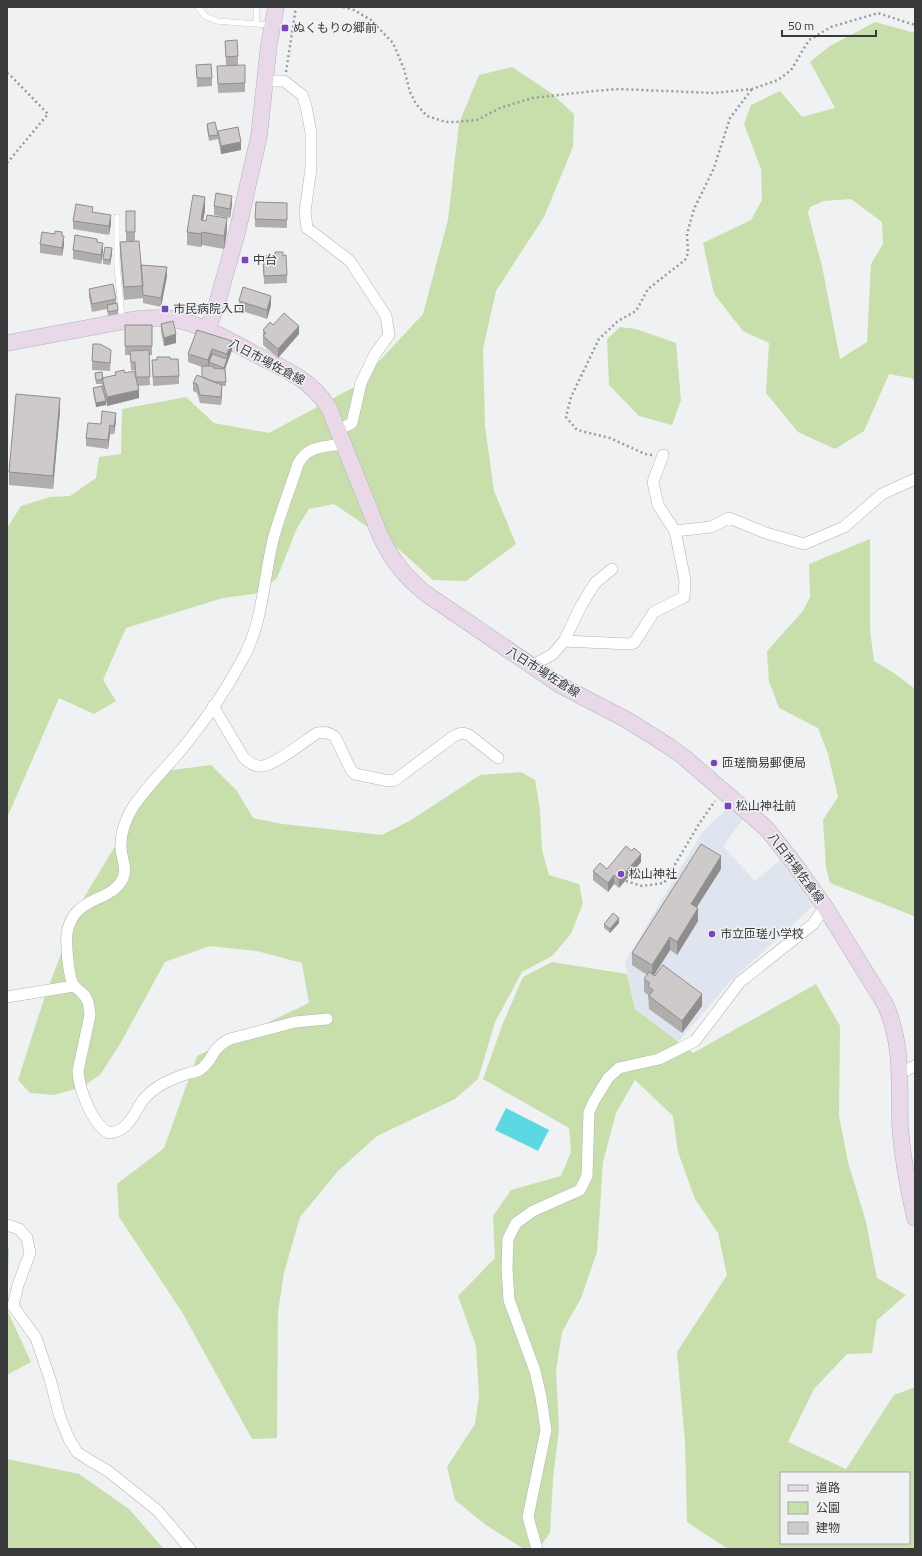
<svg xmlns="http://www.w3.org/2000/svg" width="922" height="1556" viewBox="0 0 922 1556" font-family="'Titillium Web','Noto Sans JP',sans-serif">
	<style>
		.built { fill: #dfe5ee }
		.green { fill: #c8dfab; fill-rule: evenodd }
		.water { fill: #5cd8e2 }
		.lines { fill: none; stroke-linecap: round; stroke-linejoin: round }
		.lane-casing { stroke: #b1b3b5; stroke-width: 6 }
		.street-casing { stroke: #b1b3b5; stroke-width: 12 }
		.secondary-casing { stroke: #b1b3b5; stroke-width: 17 }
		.path { stroke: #999b9c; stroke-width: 2.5; stroke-dasharray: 2 3; stroke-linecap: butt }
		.lane { stroke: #fff; stroke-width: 5.5 }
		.street { stroke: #fff; stroke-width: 11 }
		.secondary { stroke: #e8d8e8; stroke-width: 16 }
		.wall { fill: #b0aead }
		.shaded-wall { fill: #908d8d }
		.building { fill: #cdcac9; stroke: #908d8d }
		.poi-dot { fill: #7d43ba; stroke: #eff1f3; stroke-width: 1.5 }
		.labels { text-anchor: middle; stroke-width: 3; stroke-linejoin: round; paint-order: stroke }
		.poi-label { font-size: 12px; fill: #38393a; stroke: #eff1f3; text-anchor: start }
		.street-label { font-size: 12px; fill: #38393a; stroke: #eff1f3 }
	</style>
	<rect width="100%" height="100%" fill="#eff1f3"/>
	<!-- built -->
	<path class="built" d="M730 805 744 818 723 846 755 881 780 860 813 906 730 982 678 1042 635 1009 625 962 701 834Z"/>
	<!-- green -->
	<path class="green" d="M875 22 915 33V381L911 378 889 374 864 431 835 449 798 432 766 393 769 343 743 331 714 294 703 243 751 220 762 200 761 169 744 124 751 105 780 91 802 117 835 108 810 62 830 46ZM851 199 882 222 883 244 871 264 867 342 840 359 822 266 808 213 810 207 824 201Z
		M512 67 551 93 574 114 573 147 544 217 496 291 483 349 485 426 494 491 516 544 466 581 433 580 393 544 334 504 309 509 297 528 277 578 259 593 223 598 126 628 103 680 116 701 94 714 59 698 7 818V528L21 506 50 497 70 496 96 478 99 457 121 454 122 409 186 397 214 423 269 433 356 386 423 314 448 220 459 123 479 75Z
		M620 327 636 329 676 343 681 400 672 425 639 416 609 385 607 339Z
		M870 539V629L874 661 894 673 915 689V916H914L830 883 826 867 823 820 838 797 828 754 818 728 779 708 769 681 767 651 803 611 810 597 809 564Z
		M211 765 237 791 253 818 283 824 382 835 411 820 480 775 521 772 535 780 540 810 542 850 549 875 579 884 583 903 571 934 552 956 522 972 495 1022 478 1079 455 1099 377 1136 338 1171 300 1217 284 1273 278 1312 277 1438 252 1439 182 1312 119 1217 117 1184 164 1148 197 1056 309 1003 302 963 257 951 210 946 165 962 120 1044 100 1075 82 1087 54 1095 30 1093 18 1080 44 999 79 906 136 811 165 771Z
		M552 962 627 974 635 1009 693 1053 816 984 840 1026 839 1116 848 1162 866 1222 877 1278 906 1295 877 1320 872 1353 847 1354 814 1389 788 1442 846 1469 894 1395 915 1387V1549H728L687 1522 685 1442 677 1352 727 1275 718 1233 695 1199 678 1152 673 1116 635 1080 616 1113 603 1162 597 1252 581 1298 562 1332 556 1371 559 1428 553 1479 550 1533 538 1549H524L486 1525 455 1500 447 1467 475 1424 479 1396 476 1346 458 1296 495 1258 493 1216 511 1190 561 1176 571 1152 569 1128 483 1079 503 1023 523 977ZM781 1473H909V1543H781Z
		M7 1247 9 1248 7 1310 31 1362 7 1375Z
		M7 1459 79 1474 129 1509 164 1549H7Z"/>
	<!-- water -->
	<path class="water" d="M506 1108 549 1130 538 1151 495 1130Z"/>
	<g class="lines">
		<defs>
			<path id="lane" d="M198 7 205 16 217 21 270 25
				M256 24 257 7
				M117 217V265L122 319"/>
			<path id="street" d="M266 81H284L302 95 306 106 311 133V168L305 212 307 228 350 261 386 316 389 335 375 354 361 383 352 423 338 430
				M663 455 653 482 658 505 675 531
				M564 641 629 644 634 643 654 612 684 597 685 580 675 531 711 527 729 518 766 533 804 544 844 527 882 494 915 479
				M532 666 553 654 564 641 581 606 595 583 612 569
				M213 706 244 758C249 763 255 767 263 766 276 764 305 741 317 733 324 732 329 732 335 737L351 770 355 774 389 781 395 780 454 736C460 733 464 732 469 735L498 758
				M7 997 74 986
				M327 1019 295 1022 230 1039C211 1048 213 1061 201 1069 197 1072 190 1073 186 1074 170 1080 156 1085 144 1099 133 1113 130 1131 109 1133 92 1124 79 1089 78 1071L90 1015C89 1005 89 999 81 992 79 990 76 988 74 986 68 977 66 944 67 933 74 895 110 903 122 880 128 871 122 859 121 849 120 834 125 820 133 807 147 786 166 768 182 749 204 722 225 692 241 662 263 625 263 581 273 540 280 514 290 489 298 464 308 445 325 447 344 444
				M900 1073 915 1066
				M7 1225 19 1229 27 1238 30 1253 18 1285 13 1306 36 1338 50 1379 60 1417 69 1439 77 1452 89 1460 108 1471 157 1510 190 1549
				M537 1549 528 1517 546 1430 541 1397 535 1371 509 1300 507 1268 508 1239 516 1223 533 1211 580 1190 587 1176 589 1112 594 1101 608 1078 619 1068 659 1059 695 1041 740 982 813 924 825 907"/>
			<path id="secondary" d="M207 330 216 307 237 233 259 136 269 44 276 7
				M7 343C34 338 61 333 87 328 120 322 156 312 189 323 213 330 235 344 257 355 287 370 310 379 329 408L380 535C392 560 403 575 425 593L560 685 627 720 670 747 685 758 766 828 790 858 825 907 885 1004C903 1044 899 1082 900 1125 902 1156 908 1187 915 1218"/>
		</defs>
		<!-- lane casing -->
		<use href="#lane" class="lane-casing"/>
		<!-- street casing -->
		<use href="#street" class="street-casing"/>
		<!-- secondary casing -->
		<use href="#secondary" class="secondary-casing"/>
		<!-- path -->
		<path class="path" d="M343 7 354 10 371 20 393 43 404 69 410 92 416 104 427 116 446 122H455L477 120 500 108 532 98 594 91 618 89 713 93 752 89 778 80 791 70 809 40 831 27 878 13 915 25
			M286 72 296 7
			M7 73 12 77 48 114 7 163
			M652 455 645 454 610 438 577 430 566 417 571 397 599 339 618 321 636 311 648 289 685 260 688 253 687 234 694 209 714 168 730 118 752 89
			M626 881 642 886 664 883 699 824 715 801"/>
		<!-- lane -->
		<use href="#lane" class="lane"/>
		<!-- street -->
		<use href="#street" class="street"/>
		<!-- secondary -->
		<use href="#secondary" class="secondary"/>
	</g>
	<!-- wall -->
	<path class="wall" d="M225 41 238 56V65H226Z
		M196 65 212 78V86L197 87Z
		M217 66 245 83V92L218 93Z
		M207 124 218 134 241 150 221 154 218 139 209 141 207 129Z
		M232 204 230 218 214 215V206Z
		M205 210 203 220 227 231 224 249 202 245 201 247 187 245V232Z
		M126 211H135V241H126Z
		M287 211V228L255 227V219Z
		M93 212 111 224 109 235 73 229V221Z
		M62 236 64 245 62 256 40 253V244Z
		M97 242 103 252 101 264 73 259V250Z
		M120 242 141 265 167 276 161 307 143 303V298L124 300 120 255Z
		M112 253 110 265 103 264V259Z
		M263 256 287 275V283L264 284Z
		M89 289 116 299V303L118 310V314L108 316 107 309 92 312 89 297Z
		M239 301 271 305 267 319 239 310Z
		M161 324 176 343 164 346 161 332Z
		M125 325H152V355H149L150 385 138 386 139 398 107 406 106 402V405L96 407 93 392V388L102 386V384H96L95 373 103 378 115 375V372L125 373 136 378 135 370H131L130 355H125Z
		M273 325 299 334 278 358 263 345V330Z
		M197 330 232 350 225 369 226 386H222L221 405 200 403 197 393 193 391V383L202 377V367L188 362V354Z
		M111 358 110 371 92 370V361Z
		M170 359 179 376V384L153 386 152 360Z
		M60 411 53 489 9 485V472Z
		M116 421 114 434H110L108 449 86 446V438L101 424Z
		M641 862 619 888 614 884 608 892 593 880V871Z
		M721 869 697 907 698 921 677 955 670 950 654 976 702 1006 682 1033 649 1009 648 995 644 992V979L647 975 632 965V953Z
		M619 923 610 933 604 928V924Z"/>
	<!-- shaded-wall -->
	<path class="shaded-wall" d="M241 142V150L221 154V146Z
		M232 196V204L230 218V209Z
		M205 197V210L201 233V220Z
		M111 215V224L109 235V226Z
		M227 218V231L224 249V236Z
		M202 232V245L201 247V234Z
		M64 236V245L62 256V248Z
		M103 243V252L101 264V255Z
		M112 248V253L110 265V260Z
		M167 267V276L161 307V298Z
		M271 296V305L267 319V310Z
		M299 326V334L278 358V349Z
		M176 334V343L164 346V338Z
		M232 341V350L224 372V368L227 359V354Z
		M212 349V358L209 362V367L208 369V360Z
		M222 385V394L221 405V397Z
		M139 390V398L107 406V397Z
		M60 398V411L53 489V476Z
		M106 401V405L96 407V403Z
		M116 413V421L114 434V426Z
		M110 425V434L108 449V440Z
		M641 854V862L619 888V880Z
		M721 856V869L691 916V904Z
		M614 875V884L608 892V883Z
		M698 908V921L677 955V942Z
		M619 918V923L610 933V929Z
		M670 937V950L652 978V965Z
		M702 994V1006L682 1033V1021Z"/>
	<!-- building -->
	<path class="building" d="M237 40 238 56 226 57 225 41Z
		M211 64 212 78H197L196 65Z
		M245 65V83L218 84 217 66Z
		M215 122 218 135 209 136 207 124Z
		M238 127 241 142 221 146 218 131Z
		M216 193 232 196 230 209 214 206Z
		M193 195 205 197 201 220 206 221 207 215 227 218 224 236 202 232 201 234 187 232Z
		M256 202 287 203V220L255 219Z
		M76 204 93 207 92 212 111 215 109 226 73 221Z
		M126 211H135V232H126Z
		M55 231 62 232V236H64L62 248 40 244 42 232 55 234Z
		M75 235 97 239V242L103 243 101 255 73 250Z
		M139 241 143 286 124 287 120 242Z
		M105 247 112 248 110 260 103 259Z
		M275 252H283V256L286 255 287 275 264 276 263 256H275Z
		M141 265 167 267 161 298 143 295Z
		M113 284 116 299 92 304 89 289Z
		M243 287 271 296 267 310 239 301Z
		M117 303 118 310 108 312 107 305Z
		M284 313 299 326 278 349 263 336 266 333 263 330 270 322 273 325Z
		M173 321 176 334 164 338 161 324Z
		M125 325H152V346H125Z
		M197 330 232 341 227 354 212 349 208 360 188 354Z
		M93 344H100L111 350 110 363 92 361Z
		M149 350 150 377H136L135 362H131L130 351Z
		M212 354 227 359 224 368 209 362Z
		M157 357H170V359H178L179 376 153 377 152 360H157Z
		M202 366H213V368L225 369 226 382H214L202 377Z
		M124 370 125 373 134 371 139 390 107 397 102 378 116 375 115 372Z
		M102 372 103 380 102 378V380H96L95 373Z
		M197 375 222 385 221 397 200 395 197 384 193 383Z
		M102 386 106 401 96 403 93 388Z
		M16 394 60 398 53 476 9 472Z
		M102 411 116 413 114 426 110 425 108 440 86 438 88 423 101 424Z
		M701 844 721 856 691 904 698 908 677 942 670 937 652 965 632 953Z
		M626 846 632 851 634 848 641 854 619 880 614 875 608 883 593 871 600 863 607 869Z
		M613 913 619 918 610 929 604 924Z
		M663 965 702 994 682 1021 649 996 653 990 648 986 650 983 644 979 649 972 655 976Z"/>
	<!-- markers -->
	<g class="poi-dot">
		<rect x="281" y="24" width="8" height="8" rx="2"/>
		<rect x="241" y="256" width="8" height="8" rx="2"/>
		<rect x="161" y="305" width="8" height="8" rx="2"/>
		<circle cx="714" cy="763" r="4"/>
		<rect x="724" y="802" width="8" height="8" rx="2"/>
		<circle cx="621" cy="874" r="4"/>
		<circle cx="712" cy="934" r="4"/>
	</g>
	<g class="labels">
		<!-- poi labels -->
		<g class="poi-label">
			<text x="293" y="32">ぬくもりの郷前</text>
			<text x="253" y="264">中台</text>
			<text x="173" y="313">市民病院入ロ</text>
			<text x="722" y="767">匝瑳簡易郵便局</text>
			<text x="736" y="810">松山神社前</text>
			<text x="629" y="878">松山神社</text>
			<text x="720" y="938">市立匝瑳小学校</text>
		</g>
		<!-- street labels -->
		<g class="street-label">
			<text transform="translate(267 362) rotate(28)" y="4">八日市場佐倉線</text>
			<text transform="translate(543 672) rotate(32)" y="4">八日市場佐倉線</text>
			<text transform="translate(796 868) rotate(53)" y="4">八日市場佐倉線</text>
		</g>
	</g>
	<!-- border -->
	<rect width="922" height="1556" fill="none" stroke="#38393a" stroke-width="16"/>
	<!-- legend -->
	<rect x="780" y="1472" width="130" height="72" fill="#eff1f3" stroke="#a6a7a9"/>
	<rect x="788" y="1485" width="20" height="6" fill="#e8d8e8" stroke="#a6a7a9"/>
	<text x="816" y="1492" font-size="12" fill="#38393a">道路</text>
	<rect x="788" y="1502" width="20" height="12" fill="#c8dfab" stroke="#a6a7a9"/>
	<text x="816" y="1512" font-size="12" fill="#38393a">公園</text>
	<rect x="788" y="1522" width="20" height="12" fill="#cdcac9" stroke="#a6a7a9"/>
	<text x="816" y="1532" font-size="12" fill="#38393a">建物</text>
	<!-- scale -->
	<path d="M782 30v6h94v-6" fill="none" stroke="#38393a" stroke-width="2"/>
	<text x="788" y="30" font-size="12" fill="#38393a" stroke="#eff1f3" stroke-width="3" paint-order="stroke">50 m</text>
</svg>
